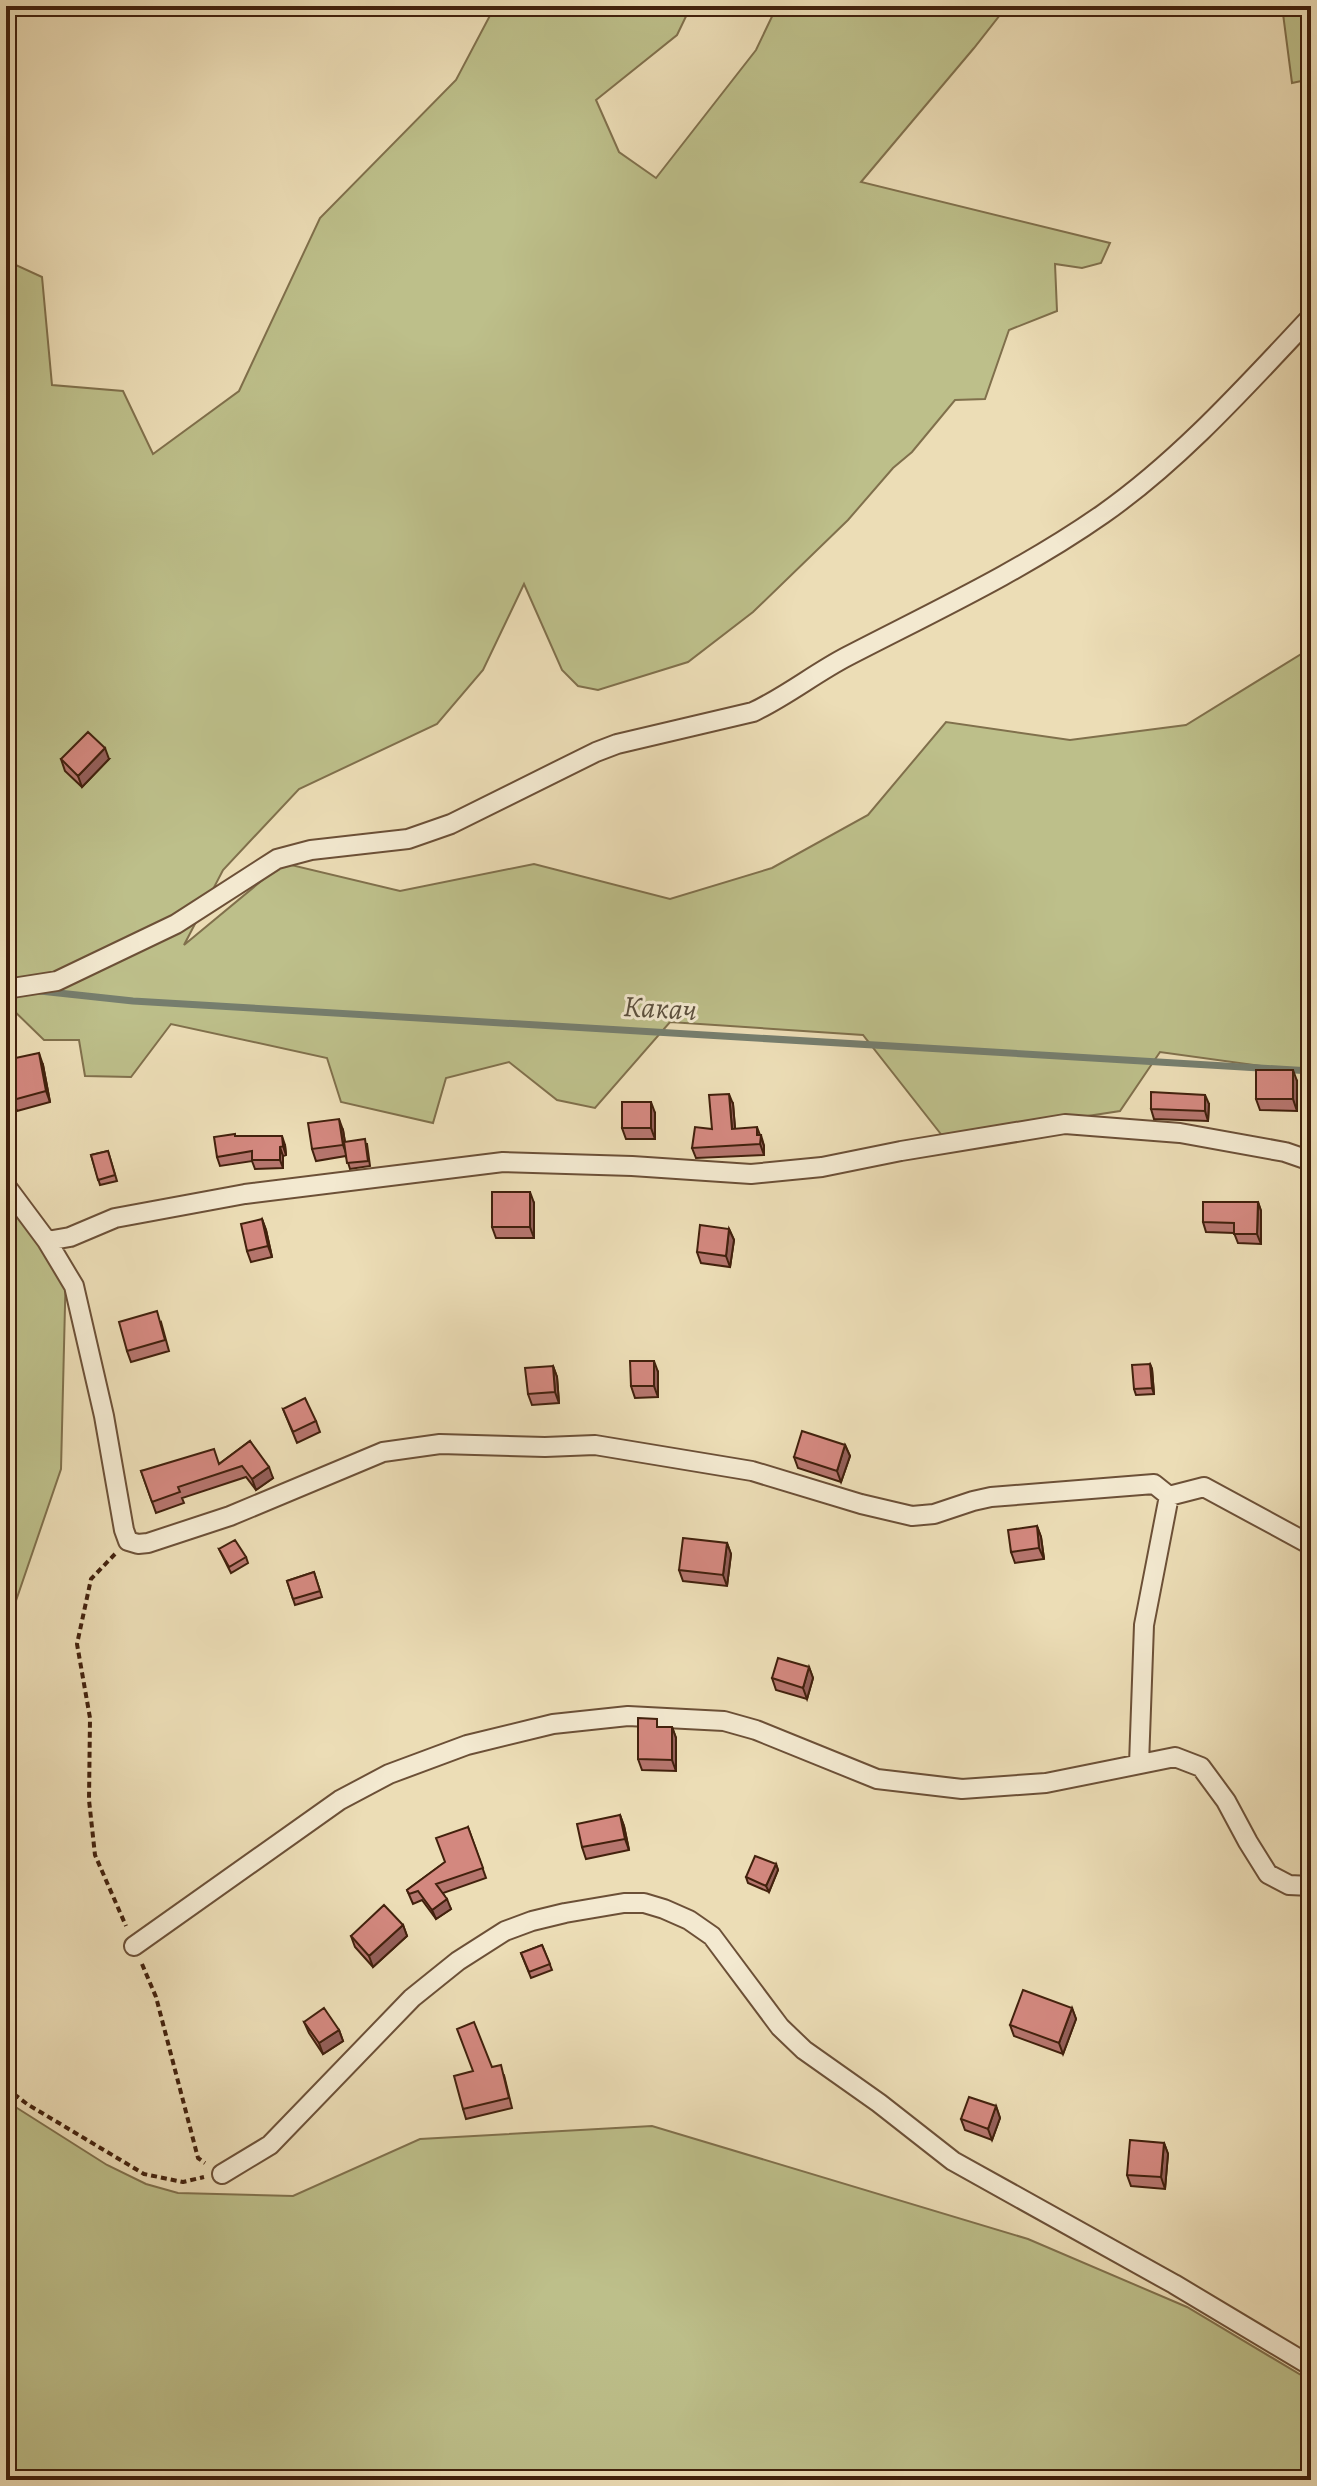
<svg xmlns="http://www.w3.org/2000/svg" width="1317" height="2486" viewBox="0 0 1317 2486" font-family="Alegreya,serif">
	<style>
		.green { fill: #bdbf8a; stroke: #80704c; stroke-width: 2 }
		.lines { fill: none; stroke-linecap: round; stroke-linejoin: round }
		.stream { stroke: #767e6e; stroke-width: 7 }
		.street-casing { stroke: #6c5037; stroke-width: 22 }
		.path { stroke: #42210d; stroke-width: 4; stroke-dasharray: 6 4; stroke-linecap: butt }
		.street { stroke: #f3e9d0; stroke-width: 18 }
		.wall { fill: #b5756d; stroke: #42210d; stroke-width: 2 }
		.shaded-wall { fill: #945f59; stroke: #42210d; stroke-width: 2 }
		.building { fill: #d3887f; stroke: #42210d; stroke-width: 2 }
		.labels { text-anchor: middle; stroke-width: 6; stroke-linejoin: round; paint-order: stroke }
		.water-label { font-size: 30px; font-style: italic; fill: #5c503e; stroke: #f3e9d0 }
	</style>
	<rect width="100%" height="100%" fill="#ecddb6"/>
	<filter id="stains"><feTurbulence type="fractalNoise" baseFrequency=".0025" numOctaves="4"/><feColorMatrix values="0 0 0 0 .2 0 0 0 0 .09 0 0 0 0 .02 0 0 0 .5 -.17"/></filter>
	<radialGradient id="worn" r=".72"><stop offset=".6" stop-color="#630" stop-opacity="0"/><stop offset="1" stop-color="#630" stop-opacity=".3"/></radialGradient>
	<!-- green -->
	<path class="green" d="M495 6H691L677 35 596 100 619 152 656 178 756 50 777 6H1007L974 48 861 182 1110 243 1101 263 1082 268 1055 264 1057 311 1009 330 985 399 955 400 912 452 893 468 848 520 753 612 688 662 598 690 578 686 562 670 524 584 483 670 437 724 299 789 223 870 184 945 283 863 400 891 534 864 670 899 772 868 868 815 946 722 1070 740 1186 725 1311 648V1073L1160 1052 1120 1111 944 1138 863 1035 670 1022 595 1108 557 1100 509 1062 446 1078 433 1123 341 1102 327 1058 171 1024 131 1077 85 1076 79 1040H44L6 1003V268L16 265 42 277 52 385 123 391 153 454 239 391 320 218 456 80Z
		M1282 6H1311V79L1292 83Z
		M6 1194 66 1265 61 1469 6 1630Z
		M6 2101 107 2165 146 2184 178 2193 293 2196 420 2139 652 2126 1028 2239 1187 2307 1311 2381V2480H6Z"/>
	<g class="lines">
		<!-- stream -->
		<path class="stream" d="M40 991 133 1001 1311 1071"/>
		<defs>
			<path id="street" d="M6 989 57 981 176 924 277 859 311 850 408 839 451 824 596 752 617 744 753 712C787 696 815 673 848 656 935 611 1023 570 1103 514 1181 459 1246 386 1311 317
				M6 1186 47 1241 70 1237 115 1218 245 1194 503 1162 632 1166 751 1174 822 1167 901 1151 1065 1124 1180 1133 1285 1152 1311 1161
				M47 1241 74 1286 104 1416 124 1530 128 1541 138 1544 148 1543 230 1516 383 1452 440 1444 545 1447 595 1445 752 1471 861 1504 912 1516 934 1514 973 1501 991 1497 1154 1484 1169 1496 1204 1487 1311 1545
				M1139 1764 1144 1625 1169 1496
				M134 1946 340 1800 389 1774 467 1745 553 1724 628 1716 724 1721 756 1730 877 1779 962 1789 1046 1783 1175 1757 1201 1767 1226 1801 1248 1842 1268 1874 1289 1885 1311 1886
				M222 2174 270 2145 412 1998 458 1961 505 1931 532 1921 565 1913 624 1903H644L664 1909 689 1920 712 1936 780 2027 804 2050 879 2103 953 2161 1174 2284 1311 2366"/>
		</defs>
		<!-- street casing -->
		<use href="#street" class="street-casing"/>
		<!-- path -->
		<path class="path" d="M115 1554 91 1579 77 1644 90 1718 89 1800 95 1855 126 1926
			M142 1964 156 1997 198 2158 205 2163
			M6 2088 27 2104 144 2174 183 2182 204 2177"/>
		<!-- street -->
		<use href="#street" class="street"/>
	</g>
	<!-- wall -->
	<path class="wall" d="M61 759H109L82 787 65 771Z
		M43 1065 50 1102 17 1111 13 1100Z
		M1297 1081V1111L1260 1110 1256 1099Z
		M733 1104 735 1129 761 1135 764 1146V1155L696 1158 692 1148 712 1129Z
		M1209 1104 1208 1121 1154 1119 1151 1109Z
		M655 1113V1139H626L622 1128Z
		M343 1130 345 1142 367 1144 370 1166 350 1169 346 1156 316 1161 312 1149Z
		M236 1136 285 1145 286 1155 283 1156V1168L255 1169 252 1161 220 1166 217 1157Z
		M108 1151 117 1181 100 1185 91 1155Z
		M1258 1202 1261 1211V1244L1238 1243 1234 1233 1206 1232 1203 1222Z
		M534 1203V1238H496L492 1227Z
		M262 1219 266 1230 272 1257 251 1262 247 1251Z
		M729 1229 734 1240 730 1267 701 1263 697 1252Z
		M161 1322 169 1351 131 1362 127 1351Z
		M1150 1364 1152 1369 1154 1394 1136 1395 1134 1389Z
		M553 1366 557 1377 559 1403 532 1405 528 1394Z
		M658 1372V1397L635 1398 631 1386Z
		M283 1409 316 1421 320 1432 297 1443Z
		M250 1441 273 1478 256 1490 246 1477 182 1498 184 1503 156 1513 141 1471 219 1464Z
		M845 1445 850 1456 841 1482 798 1468 794 1457Z
		M1037 1526 1041 1537 1044 1559 1015 1563 1011 1552Z
		M727 1543 731 1554 727 1586 683 1581 679 1570Z
		M219 1549 246 1557 248 1563 231 1573Z
		M314 1572 322 1597 295 1605 287 1581Z
		M809 1667 813 1678 807 1699 776 1690 772 1678Z
		M660 1727H672L676 1738V1771L642 1770 638 1759Z
		M620 1815 624 1826 629 1850 586 1859 582 1847Z
		M468 1827 486 1878 443 1893 451 1909 436 1919 422 1900 413 1904 407 1890 445 1862Z
		M776 1864 778 1870 769 1892 748 1883 746 1877Z
		M403 1925 407 1936 373 1967 355 1947 351 1936Z
		M542 1945 552 1970 531 1978 521 1953Z
		M1072 2008 1076 2019 1063 2054 1014 2036 1010 2025Z
		M304 2022 339 2030 343 2041 323 2054 309 2033Z
		M492 2067 504 2075 512 2108 466 2119 463 2109Z
		M996 2106 1000 2118 992 2140 965 2130 961 2119Z
		M1164 2143 1168 2154 1165 2189 1131 2186 1127 2175Z"/>
	<!-- shaded-wall -->
	<path class="shaded-wall" d="M105 748 109 759 82 787 78 776Z
		M39 1053 43 1065 50 1102 46 1091Z
		M1293 1070 1297 1081V1111L1293 1099Z
		M729 1094 733 1104 736 1139 732 1129Z
		M1205 1095 1209 1104 1208 1121 1205 1111Z
		M651 1102 655 1113V1139L651 1128Z
		M339 1119 343 1130 347 1156 343 1145Z
		M757 1127 764 1146V1155L757 1135Z
		M282 1136 285 1145 286 1155 283 1146Z
		M280 1147 283 1156V1168L280 1160Z
		M530 1192 534 1203V1238L530 1227Z
		M1258 1202 1261 1211V1244L1257 1234Z
		M262 1219 266 1230 272 1257 268 1246Z
		M729 1229 734 1240 730 1267 726 1256Z
		M654 1361 658 1372V1397L654 1386Z
		M1150 1364 1152 1369 1154 1394 1152 1388Z
		M553 1366 557 1377 559 1403 555 1392Z
		M845 1445 850 1456 841 1482 837 1471Z
		M269 1467 273 1478 256 1490 252 1479Z
		M1037 1526 1041 1537 1044 1559 1039 1548Z
		M727 1543 731 1554 727 1586 723 1575Z
		M809 1667 813 1678 807 1699 803 1688Z
		M672 1727 676 1738V1771L672 1760Z
		M620 1815 624 1826 629 1850 625 1839Z
		M776 1864 778 1870 769 1892 766 1886Z
		M447 1899 451 1909 436 1919 432 1910Z
		M403 1925 407 1936 373 1967 369 1956Z
		M1072 2008 1076 2019 1063 2054 1059 2043Z
		M339 2030 343 2041 323 2054 319 2043Z
		M996 2106 1000 2118 992 2140 988 2129Z
		M1164 2143 1168 2154 1165 2189 1161 2177Z"/>
	<!-- building -->
	<path class="building" d="M88 732 105 748 78 776 61 759Z
		M39 1053 46 1091 13 1100 6 1060Z
		M1256 1070H1293V1099H1256Z
		M1151 1092 1205 1095V1111L1151 1109Z
		M729 1094 732 1129 757 1127V1135H761L760 1144 692 1148 695 1127 712 1129 709 1095Z
		M622 1102H651V1128H622Z
		M339 1119 343 1145 312 1149 308 1123Z
		M235 1134V1136H282L283 1146 280 1147V1160H252V1151L217 1157 214 1137Z
		M365 1139 368 1161 347 1163 344 1142Z
		M108 1151 115 1175 98 1180 91 1155Z
		M492 1192H530V1227H492Z
		M1203 1202H1258L1257 1234H1234V1223L1203 1222Z
		M262 1219 268 1246 247 1251 241 1224Z
		M700 1225 729 1229 726 1256 697 1252Z
		M157 1311 165 1340 127 1351 119 1322Z
		M630 1361H654V1386H631Z
		M1150 1364 1152 1388 1134 1389 1132 1365Z
		M553 1366 555 1392 528 1394 525 1368Z
		M305 1398 316 1421 293 1432 283 1409Z
		M802 1431 845 1445 837 1471 794 1457Z
		M250 1441 269 1467 252 1479 242 1466 178 1487 180 1492 152 1502 141 1471 214 1449 219 1464Z
		M1037 1526 1039 1548 1011 1552 1008 1530Z
		M683 1538 727 1543 723 1575 679 1570Z
		M235 1540 246 1557 229 1567 219 1549Z
		M314 1572 320 1591 293 1599 287 1581Z
		M778 1658 809 1667 803 1688 772 1678Z
		M638 1718 657 1719V1727H672V1760L638 1759Z
		M620 1815 625 1839 582 1847 577 1824Z
		M468 1827 483 1868 436 1884 447 1899 432 1910 418 1891 409 1894 407 1890 445 1862 436 1838Z
		M755 1856 776 1864 766 1886 746 1877Z
		M384 1905 403 1925 369 1956 351 1936Z
		M542 1945 550 1964 529 1972 521 1953Z
		M1023 1990 1072 2008 1059 2043 1010 2025Z
		M324 2008 339 2030 319 2043 304 2022Z
		M474 2022 492 2067 501 2065 509 2098 463 2109 454 2076 473 2071 457 2029Z
		M969 2097 996 2106 988 2129 961 2119Z
		M1130 2140 1164 2143 1161 2177 1127 2175Z"/>
	<g class="labels">
		<!-- water labels -->
		<g class="water-label">
			<text transform="translate(660 1008) rotate(3)" y="10">Какач</text>
		</g>
	</g>
	<!-- margin -->
	<rect width="1317" height="2486" fill="none" stroke="#ecddb6" stroke-width="32"/>
	<rect x="8" y="8" width="1301" height="2470" fill="none" stroke="#42210d" stroke-width="4"/>
	<rect x="16" y="16" width="1285" height="2454" fill="none" stroke="#42210d" stroke-width="2"/>
	<rect width="100%" height="100%" filter="url(#stains)"/>
	<rect width="100%" height="100%" fill="url(#worn)"/>
</svg>
